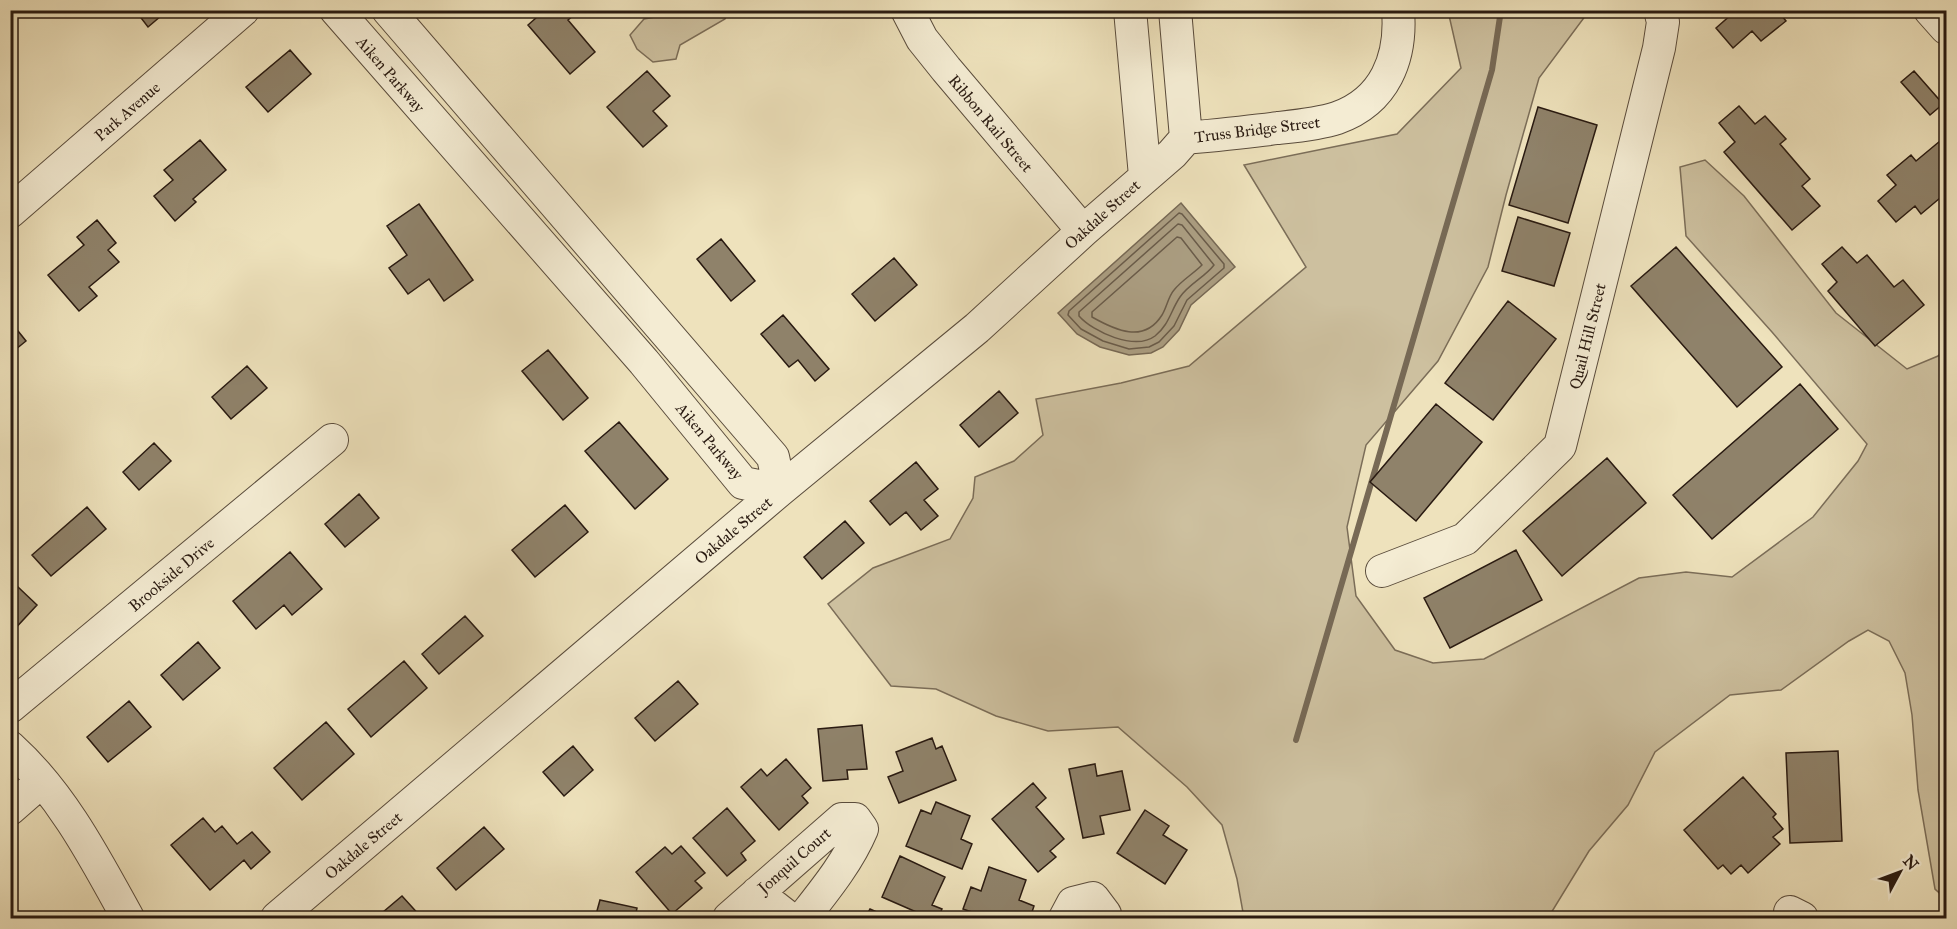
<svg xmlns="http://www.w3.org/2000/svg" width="1957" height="929" viewBox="0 0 1957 929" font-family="'IM FELL Great Primer',serif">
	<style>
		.green { fill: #cdc09f; stroke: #7b6d58; stroke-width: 1.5 }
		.water { fill: #ab9e82; stroke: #776955; stroke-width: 1.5 }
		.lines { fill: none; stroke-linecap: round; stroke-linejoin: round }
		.shore { stroke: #6a5c4a; stroke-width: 1.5 }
		.stream { stroke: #776955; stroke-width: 6 }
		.building { fill: #8f826a; stroke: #291a11; stroke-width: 1.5 }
		.minor-casing { stroke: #5a4c3c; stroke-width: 34 }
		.minor { stroke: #f4ecd3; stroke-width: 32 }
		.labels { text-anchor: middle; stroke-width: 6; stroke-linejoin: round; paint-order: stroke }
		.street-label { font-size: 16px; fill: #291a11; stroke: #f4ecd3 }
	</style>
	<rect width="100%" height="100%" fill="#eee2bc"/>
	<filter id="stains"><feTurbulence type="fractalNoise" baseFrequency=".00333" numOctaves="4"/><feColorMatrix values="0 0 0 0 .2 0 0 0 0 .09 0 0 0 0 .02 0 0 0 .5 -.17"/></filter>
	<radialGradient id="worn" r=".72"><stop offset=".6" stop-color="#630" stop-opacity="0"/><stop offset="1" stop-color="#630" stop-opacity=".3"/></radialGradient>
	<!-- green -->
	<path class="green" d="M663 11H729L725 19 680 45 676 59 653 62 637 49 630 35 644 19 666 15Z
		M1448 11H1589L1539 78 1506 195 1488 267 1438 361 1366 445 1347 527 1356 596 1395 650 1433 663 1484 659 1639 578 1686 572 1732 577 1813 517 1858 461 1867 444 1772 332 1686 236 1680 167 1705 160 1744 196 1836 313 1907 369 1938 356 1946 348V899L1935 889 1918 790 1912 715 1905 673 1889 641 1868 630 1849 641 1781 690 1730 695 1655 752 1628 805 1589 851 1548 918H1244L1237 879 1222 825 1187 787 1118 727 1048 731 996 716 936 689 891 686 828 604 873 568 950 539 973 498 975 477 1014 461 1043 435 1036 399 1121 383 1189 366 1306 267 1244 165 1397 134 1461 68Z"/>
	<!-- water -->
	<path class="water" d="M1181 203 1235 267 1191 305 1179 330 1163 347 1151 353 1129 355 1100 347 1077 334 1058 313Z"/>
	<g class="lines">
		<!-- shore -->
		<path class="shore" d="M1179 213 1182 214 1224 264V268L1187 300 1174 326 1159 342 1149 347 1129 349 1103 341 1081 329 1068 315 1069 311Z
			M1178 224 1182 225 1214 265C1205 277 1189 284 1180 297 1171 310 1169 325 1155 336 1135 351 1093 332 1079 316V312Z
			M1177 237 1181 238 1202 265C1193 274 1182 280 1174 290 1168 297 1167 307 1162 315 1144 344 1115 330 1092 317V312Z"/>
		<!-- stream -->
		<path class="stream" d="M1296 740 1492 70 1501 10"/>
	</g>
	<!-- building -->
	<path class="building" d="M135 10H168L148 27Z
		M545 10 579 11 568 20 595 52 570 74 528 25Z
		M1731 10H1777L1786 21 1761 41 1752 31 1733 48 1716 28 1733 13Z
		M290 50 311 74 268 112 246 87Z
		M647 71 670 96 653 111 667 126 643 147 607 107Z
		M1914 71 1943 104 1930 115 1901 82Z
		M1739 106 1755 124 1765 116 1786 139 1780 144 1810 179 1802 186 1820 206 1792 230 1724 152 1735 142 1719 123Z
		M1538 107 1597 125 1568 223 1509 205Z
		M1946 136V193L1921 214 1915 206 1896 222 1878 201 1896 185 1887 175 1911 155 1916 161Z
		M200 140 226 170 193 199 196 202 175 221 154 196 173 180 164 170Z
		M419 204 473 280 444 301 429 279 408 294 389 268 407 255 387 226Z
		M1518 217 1570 233 1554 286 1502 271Z
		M97 220 116 243 108 250 119 262 89 287 97 296 79 311 48 275 84 245 77 237Z
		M721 239 755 281 731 301 697 259Z
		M1676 247 1782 367 1737 407 1631 286Z
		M1842 247 1857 263 1867 255 1894 287 1903 280 1924 305 1875 346 1828 291 1837 282 1822 264Z
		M894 258 917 285 875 321 852 294Z
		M1508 301 1556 339 1493 420 1445 383Z
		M783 315 829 369 815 381 798 360 789 367 761 334Z
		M10 321 26 341 10 354Z
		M548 350 588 398 563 420 522 371Z
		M247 366 267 388 231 419 212 397Z
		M1800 384 1838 429 1712 539 1673 495Z
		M999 391 1018 413 979 447 960 425Z
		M1436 404 1482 442 1416 521 1370 482Z
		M619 422 668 479 635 509 585 451Z
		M154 443 171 461 139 490 123 472Z
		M1607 458 1646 503 1562 576 1523 531Z
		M916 462 938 489 924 500 938 516 921 530 906 512 890 525 870 501Z
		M359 494 379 518 345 547 325 524Z
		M565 505 588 532 535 577 512 550Z
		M87 507 106 529 51 576 32 555Z
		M845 521 864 543 822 579 804 557Z
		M1516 550 1542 600 1450 648 1424 598Z
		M290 552 322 589 292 615 284 605 256 629 233 601Z
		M18 587 37 605 10 634V594Z
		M465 616 483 636 439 674 422 654Z
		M198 642 220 668 183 700 161 675Z
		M404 661 427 688 371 737 348 709Z
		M678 681 698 704 655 741 635 718Z
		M129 701 151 727 108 762 87 737Z
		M326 722 354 754 302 800 274 768Z
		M862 725 867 769 847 770 848 779 823 781 818 729Z
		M932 738 936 749 942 746 956 780 899 803 888 777 903 771 896 752Z
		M573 746 593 770 564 796 543 772Z
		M1838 751 1842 841 1790 843 1786 753Z
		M786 759 811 788 802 796 808 803 779 830 741 787 761 769 767 776Z
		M1095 764 1097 776 1122 771 1130 810 1100 816 1104 834 1083 838 1069 769Z
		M1743 777 1776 814 1773 817 1783 829 1773 837 1780 844 1748 873 1741 865 1731 874 1723 865 1718 869 1684 830Z
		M1033 783 1046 798 1036 807 1064 839 1050 851 1056 857 1038 872 992 819Z
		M936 802 970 816 961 839 972 844 962 869 906 846 921 810 931 814Z
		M727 808 755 841 741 853 746 860 727 876 693 838Z
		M1145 810 1169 826 1163 835 1187 850 1165 884 1117 853Z
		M203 818 215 832 222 826 237 844 252 832 270 852 251 869 244 860 210 890 171 845Z
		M484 827 504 849 456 890 437 868Z
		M681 846 705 873 695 881 702 888 672 914 636 872 665 847 672 854Z
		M900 856 945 877 932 905 942 909 938 918H930L882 897Z
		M989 867 1026 880 1019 900 1034 906 1030 918H989L963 909 971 887 981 891Z
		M402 896 422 918H376Z
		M600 900 637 908 635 918H595Z
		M870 909 890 918H865Z
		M1141 912H1185V918H1141Z"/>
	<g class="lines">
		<defs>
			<path id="minor" d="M336 10 644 362 743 483 780 490 773 457 388 10
				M907 10 922 39 946 69 1083 231
				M1130 10 1145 176
				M1175 10 1186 138
				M1930 10 1946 28
				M1186 138C1216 135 1247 132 1278 128 1297 126 1319 124 1337 118 1385 101 1402 58 1398 10
				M10 212 243 10
				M1382 571 1465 539 1560 446 1659 48 1663 22 1660 10
				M10 707 332 440
				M10 747C62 794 95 858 128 918
				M10 809 42 781
				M757 893 789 918
				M1790 912 1802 918
				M277 918 780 490 977 328 1083 231 1172 154 1186 138
				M729 918 842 819H855L862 829C848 862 825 890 803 918
				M1065 918 1073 903 1093 898 1105 914V918"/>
		</defs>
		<!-- minor casing -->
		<use href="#minor" class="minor-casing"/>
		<!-- minor -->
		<use href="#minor" class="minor"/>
	</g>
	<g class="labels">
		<!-- street labels -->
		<g class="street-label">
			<text transform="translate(391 74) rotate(49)" y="6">Aiken Parkway</text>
			<text transform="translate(127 111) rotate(-41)" y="6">Park Avenue</text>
			<text transform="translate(991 123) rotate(50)" y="6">Ribbon Rail Street</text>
			<text transform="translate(1257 129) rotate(-7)" y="6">Truss Bridge Street</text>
			<text transform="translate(1102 214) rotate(-42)" y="6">Oakdale Street</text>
			<text transform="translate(1587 336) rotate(-76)" y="6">Quail Hill Street</text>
			<text transform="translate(710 441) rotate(50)" y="6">Aiken Parkway</text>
			<text transform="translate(733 530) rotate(-40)" y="6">Oakdale Street</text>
			<text transform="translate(171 574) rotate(-40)" y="6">Brookside Drive</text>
			<text transform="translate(363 845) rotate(-40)" y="6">Oakdale Street</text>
			<text transform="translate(794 860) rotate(-41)" y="6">Jonquil Court</text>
		</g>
	</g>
	<!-- margin -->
	<rect width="1957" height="929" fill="none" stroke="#eee2bc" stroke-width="36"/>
	<rect x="12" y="12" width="1933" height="905" fill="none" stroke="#291a11" stroke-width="3"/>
	<rect x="18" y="18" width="1921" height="893" fill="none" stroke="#291a11" stroke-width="1.5"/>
	<!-- north arrow -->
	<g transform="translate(1900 872) rotate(49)" stroke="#f4ecd3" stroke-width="4.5" paint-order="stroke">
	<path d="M0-4.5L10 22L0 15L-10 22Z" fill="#291a11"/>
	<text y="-9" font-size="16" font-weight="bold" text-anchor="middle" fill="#291a11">N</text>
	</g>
	<rect width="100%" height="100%" filter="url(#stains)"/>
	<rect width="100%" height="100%" fill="url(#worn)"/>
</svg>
